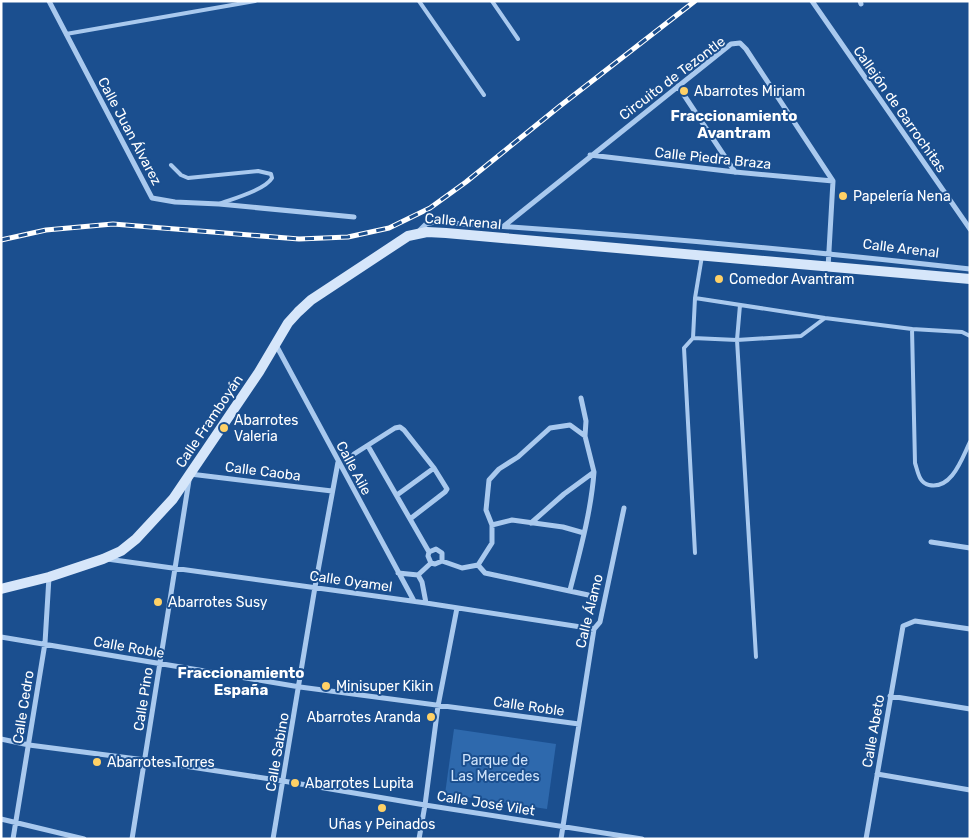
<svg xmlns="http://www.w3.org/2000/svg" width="971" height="840" viewBox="0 0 971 840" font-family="Rubik,sans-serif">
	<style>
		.green { fill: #2e69ad }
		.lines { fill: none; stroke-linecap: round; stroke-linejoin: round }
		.lane { stroke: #a9c9ee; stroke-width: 4 }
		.street { stroke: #a9c9ee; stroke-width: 5 }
		.secondary { stroke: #d6e6fa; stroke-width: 10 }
		.rail-casing { stroke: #fff; stroke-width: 5 }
		.rail { stroke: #1b4f8f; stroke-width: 3; stroke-dasharray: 9; stroke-linecap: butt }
		.poi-dot { fill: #ffd166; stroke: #1b4f8f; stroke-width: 2 }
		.labels { text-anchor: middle; stroke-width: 4; stroke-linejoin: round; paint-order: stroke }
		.street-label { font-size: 14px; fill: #fff; stroke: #1b4f8f }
		.poi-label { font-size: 14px; fill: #fff; stroke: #1b4f8f; text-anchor: start }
		.park-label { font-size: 14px; fill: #cfe3fa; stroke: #1b4f8f }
		.neighbourhood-label { font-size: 15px; font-weight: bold; fill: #fff; stroke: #1b4f8f }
	</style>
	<rect width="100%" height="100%" fill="#1b4f8f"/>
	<!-- green -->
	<path class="green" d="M454 729 556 744 547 809 445 794Z"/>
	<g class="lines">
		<!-- lane -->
		<path class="lane" d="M419 1 484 95
			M492 1 518 39
			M66 34 255 1
			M171 165 181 175 188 178 258 171 271 174 272 178C265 190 232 199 219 204
			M702 256 695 298 825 318 912 329
			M740 305 737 340 801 336 825 318
			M970 336 962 332 912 329 915 463C918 472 919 483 929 485 952 490 962 458 970 442
			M693 338 737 340 756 657
			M695 553 684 348 693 338 695 298"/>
		<!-- street -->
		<path class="street" d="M49 1 152 198 175 202 219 204 354 217
			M812 1 970 229
			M860 1 861 4
			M678 86 735 172
			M590 155 735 172 833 181
			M504 226 731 44 740 43 746 49 833 181 828 268
			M417 233 426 224 434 222C613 233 792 249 970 269
			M276 345 414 601
			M581 398 586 421 585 436
			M368 446 429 552
			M354 454 395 428 400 427 404 430 434 468 447 489 445 492 410 519
			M397 495 434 468
			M492 525 512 520 563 527 584 533
			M931 542 970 548
			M107 559 426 603 594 629
			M442 561 462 568 478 565 492 543V525L486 510 489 480 499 469 518 457 550 428 570 425 585 436 594 472 564 494 531 523
			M478 565 485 573 593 596
			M398 573 418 575 422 582 426 603
			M418 575 431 563 435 564 442 561V553L436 549 429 552 428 556 431 563
			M570 590C580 551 591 512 594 472
			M1 637 300 687 579 724
			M890 696 970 709
			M1 739 29 745 145 760 283 781 425 805 642 839
			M877 774 970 790
			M1 819 84 839
			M13 839 45 643 49 577
			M132 839 190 474 332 491
			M273 839 315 587 338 462
			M419 839 425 805 438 706 457 608
			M561 839 594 629 600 622 624 508
			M866 839 903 626 915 621 970 629"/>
		<!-- secondary -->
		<path class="secondary" d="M1 589 49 577 103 559 121 551 136 539 173 499 259 372 288 323 298 312 311 300 408 236 427 232 446 233 970 279"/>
		<defs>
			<path id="rail" d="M1 240 46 230 113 224 299 239 348 237 389 228 430 208 466 182 560 106 695 1"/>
		</defs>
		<!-- rail casing -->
		<use href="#rail" class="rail-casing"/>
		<!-- rail -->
		<use href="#rail" class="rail"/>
	</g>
	<!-- markers -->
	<g class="poi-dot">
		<circle cx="684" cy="91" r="5"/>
		<circle cx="843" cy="196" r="5"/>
		<circle cx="719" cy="279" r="5"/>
		<circle cx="224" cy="428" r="5"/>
		<circle cx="158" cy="602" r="5"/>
		<circle cx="326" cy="686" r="5"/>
		<circle cx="431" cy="717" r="5"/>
		<circle cx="97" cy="762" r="5"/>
		<circle cx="295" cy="783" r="5"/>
		<circle cx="382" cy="808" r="5"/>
	</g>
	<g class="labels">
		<!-- street labels -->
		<g class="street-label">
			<text transform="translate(672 78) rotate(-37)" y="5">Circuito de Tezontle</text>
			<text transform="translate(900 109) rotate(55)" y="5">Callejón de Garrochitas</text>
			<text transform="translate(130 131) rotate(62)" y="5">Calle Juan Álvarez</text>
			<text transform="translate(713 158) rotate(6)" y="5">Calle Piedra Braza</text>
			<text transform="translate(463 221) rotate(5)" y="5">Calle Arenal</text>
			<text transform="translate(901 248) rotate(7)" y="5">Calle Arenal</text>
			<text transform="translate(209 421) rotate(-56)" y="5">Calle Framboyán</text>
			<text transform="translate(354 468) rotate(62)" y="5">Calle Aile</text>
			<text transform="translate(263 471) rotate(7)" y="5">Calle Caoba</text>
			<text transform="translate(351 581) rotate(8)" y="5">Calle Oyamel</text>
			<text transform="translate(589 611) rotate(-76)" y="5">Calle Álamo</text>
			<text transform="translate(129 647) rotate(10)" y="5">Calle Roble</text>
			<text transform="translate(143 699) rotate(-81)" y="5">Calle Pino</text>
			<text transform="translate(529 706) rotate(8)" y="5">Calle Roble</text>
			<text transform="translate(23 707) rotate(-81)" y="5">Calle Cedro</text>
			<text transform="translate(873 731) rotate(-80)" y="5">Calle Abeto</text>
			<text transform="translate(277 752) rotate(-80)" y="5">Calle Sabino</text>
			<text transform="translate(486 803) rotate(9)" y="5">Calle José Vilet</text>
		</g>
		<!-- poi labels -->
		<g class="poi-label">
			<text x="694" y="96">Abarrotes Miriam</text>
			<text x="853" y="201">Papelería Nena</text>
			<text x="729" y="284">Comedor Avantram</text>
			<text x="234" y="425">Abarrotes<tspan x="234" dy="16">Valeria</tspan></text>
			<text x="168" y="607">Abarrotes Susy</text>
			<text x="336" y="691">Minisuper Kikin</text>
			<text x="421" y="722" text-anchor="end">Abarrotes Aranda</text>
			<text x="107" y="767">Abarrotes Torres</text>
			<text x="305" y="788">Abarrotes Lupita</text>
			<text x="382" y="829" text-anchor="middle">Uñas y Peinados</text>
		</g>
		<!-- park labels -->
		<g class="park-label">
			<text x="495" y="765">Parque de<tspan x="495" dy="16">Las Mercedes</tspan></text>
		</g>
		<!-- neighbourhood labels -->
		<g class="neighbourhood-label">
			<text x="734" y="121">Fraccionamiento<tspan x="734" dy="17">Avantram</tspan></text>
			<text x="241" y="678">Fraccionamiento<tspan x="241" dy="17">España</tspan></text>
		</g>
	</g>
	<!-- border -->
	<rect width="971" height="840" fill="none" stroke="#ffffff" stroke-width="5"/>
</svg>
